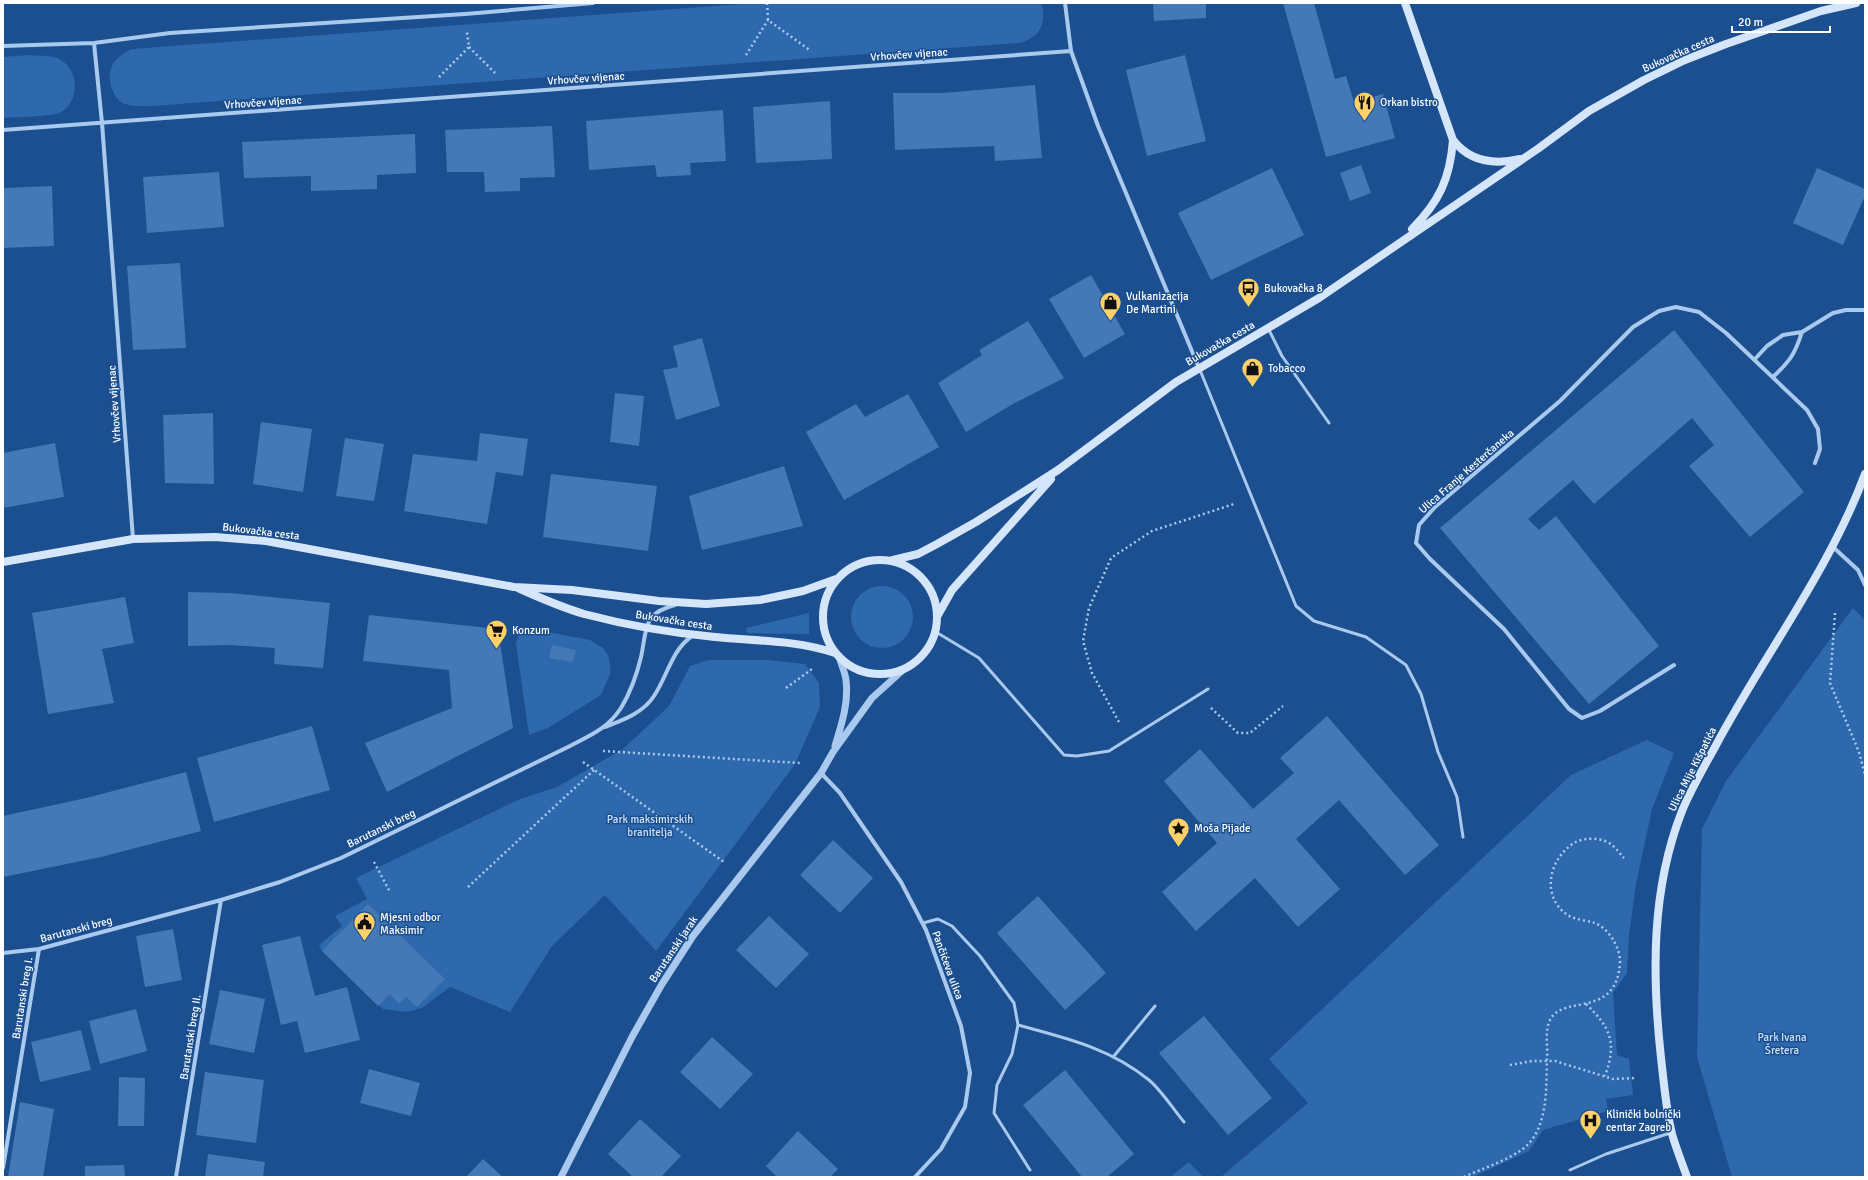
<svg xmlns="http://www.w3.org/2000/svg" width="1868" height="1180" viewBox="0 0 1868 1180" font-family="Signika,sans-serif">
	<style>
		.green { fill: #2e69ad }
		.building { fill: #4478b7 }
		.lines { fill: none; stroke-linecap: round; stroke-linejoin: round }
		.path { stroke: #a9c9ee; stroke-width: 2.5; stroke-dasharray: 2 3; stroke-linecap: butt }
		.service { stroke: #a9c9ee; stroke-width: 3 }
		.minor { stroke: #a9c9ee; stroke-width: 4 }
		.tertiary { stroke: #a9c9ee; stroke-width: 7 }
		.secondary { stroke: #d6e6fa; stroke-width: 8 }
		.labels { text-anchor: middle; stroke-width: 3; stroke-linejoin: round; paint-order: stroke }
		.street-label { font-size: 11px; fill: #fff; stroke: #1b4f8f }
		.poi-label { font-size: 11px; fill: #fff; stroke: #1b4f8f; text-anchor: start }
		.park-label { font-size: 11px; fill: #cfe3fa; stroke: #1b4f8f }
	</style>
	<rect width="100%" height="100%" fill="#1b4f8f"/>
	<!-- green -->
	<path class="green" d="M756 3H1041C1048 22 1039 39 1019 43L193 103C176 104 139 109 125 104 115 101 109 85 110 76 110 62 121 54 132 49Z
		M29 55C37 56 50 55 57 58 80 67 81 103 59 113 48 117 16 117 3 118V57Z
		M851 617a31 31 0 1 1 62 0a31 31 0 1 1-62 0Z
		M1853 608 1865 620V1177H1732L1697 1057 1702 829 1726 781Z
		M809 613V634L747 633 746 628Z
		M521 627 590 640 603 648 608 655 610 664V674L601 695 548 728 529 735 516 644Z
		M708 660H768L805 664 819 683 820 707 795 764 656 951 605 895 552 946 510 1012 450 987 422 1008 406 1012 383 1009 322 951 319 945 342 926 335 916 367 899 356 878 520 799 557 787 623 749 669 706 690 666Z
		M1647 740 1674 753 1652 809 1636 884 1629 935 1627 973 1613 993 1617 1055 1629 1059 1633 1095 1606 1099 1608 1111 1543 1130 1529 1151 1473 1177H1221L1308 1103 1269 1059 1571 775Z
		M1189 1162 1203 1177H1170Z"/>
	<!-- building -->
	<path class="building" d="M1153 3H1206V18L1154 21Z
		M1283 3H1314L1335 79 1346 76 1354 102 1383 94 1395 138 1326 157Z
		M1185 55 1206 141 1147 156 1126 70Z
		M1035 85 1042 158 995 161 994 146 895 150 893 93H943Z
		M830 101 832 159 756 163 753 107Z
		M723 110 726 161 690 163 691 175 657 177 655 165 589 170 586 121Z
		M552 126 555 177 520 178V191L485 192 484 172H447L445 130Z
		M415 134 416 173 377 175V189L311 191V176L244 178 242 142Z
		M1361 165 1371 193 1350 201 1340 173Z
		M1272 168 1304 235 1211 280 1178 213Z
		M1817 168 1865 189V196L1843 245 1793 223Z
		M219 172 224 227 147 233 143 177Z
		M52 186 54 246 3 248V188Z
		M180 263 186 348 133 350 127 266Z
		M1091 275 1125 334 1084 358 1049 299Z
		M1028 321 1064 378 1013 404 966 432 938 383 982 355 979 350Z
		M1674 330 1804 492 1750 537 1689 466 1714 445 1692 418 1594 504 1573 480 1528 519 1539 530 1556 516 1659 646 1589 704 1440 528Z
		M702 338 720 406 676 420 663 370 678 367 673 346Z
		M615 393 644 396 639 446 610 442Z
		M908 394 939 447 844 500 806 432 856 404 865 417Z
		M213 413 214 484 165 483 163 415Z
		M261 422 312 429 303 492 253 484Z
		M480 433 528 439 523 476 496 472 487 524 404 511 413 454 477 461Z
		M345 438 384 444 374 501 336 496Z
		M55 443 64 497 3 508V453Z
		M784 466 803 526 702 550 689 496Z
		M551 474 657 486 648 551 543 537Z
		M188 592 231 593 330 603 323 668 274 664 275 648 229 645 188 646Z
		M125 597 134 643 102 649 114 703 48 714 32 613Z
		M369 615 498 629 513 728 387 792 365 743 452 708 449 670 363 661Z
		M552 645 576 650 573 662 549 658Z
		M1327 716 1439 845 1405 875 1339 800 1296 839 1340 889 1298 927 1255 878 1196 931 1162 892 1217 843 1164 781 1200 749 1253 809 1294 773 1280 758Z
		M312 726 330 790 214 822 197 758Z
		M186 772 201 831 101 857 3 877V816L86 798Z
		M833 840 873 878 840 913 800 875Z
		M1038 896 1106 973 1065 1010 997 933Z
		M368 904 445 979 417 1007 406 997 399 1004 390 994 378 1006 322 951Z
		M769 916 809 954 776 988 736 950Z
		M173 929 182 980 145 987 136 936Z
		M300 936 315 996 347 987 360 1040 305 1053 297 1021 281 1025 262 945Z
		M220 990 265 999 254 1053 209 1044Z
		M136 1009 147 1051 100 1064 89 1021Z
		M1204 1016 1272 1098 1228 1135 1159 1053Z
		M81 1030 91 1070 40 1082 31 1042Z
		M712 1037 753 1074 720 1109 680 1072Z
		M369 1069 420 1083 411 1116 360 1103Z
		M1065 1070 1134 1154 1107 1177H1082L1023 1105Z
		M205 1072 264 1080 256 1143 196 1135Z
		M119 1077 145 1078 144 1126H118Z
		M20 1102 54 1109 43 1177H8Z
		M640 1119 681 1156 661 1177H633L608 1154Z
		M798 1131 838 1169 830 1177H777L766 1166Z
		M208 1154 265 1162 263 1177H205Z
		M483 1159 503 1177H466Z
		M124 1165 125 1177H85V1166Z"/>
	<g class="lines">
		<!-- path -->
		<path class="path" d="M767 3 768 20 811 51
			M469 47 495 73
			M746 55 768 20
			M439 77 469 47 467 32
			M1835 613 1830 683 1859 752 1865 775
			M786 688 812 669
			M1211 708 1238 733H1250L1283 706
			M1119 722 1092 673 1083 641 1089 608 1111 558 1152 531 1234 504
			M603 751 800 763
			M583 762 724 862
			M374 862 390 892
			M468 887 594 770
			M1586 1004C1611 1028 1617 1043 1605 1076
			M1510 1065 1532 1061H1555L1613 1079 1636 1078
			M1464 1177C1483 1168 1507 1161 1524 1148 1549 1128 1546 1085 1547 1057 1548 1044 1544 1030 1551 1018 1566 995 1617 1018 1620 962 1620 947 1609 929 1595 923 1586 920 1574 920 1566 914 1541 895 1549 859 1574 843 1584 837 1602 837 1612 845 1616 848 1620 854 1624 858"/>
		<!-- service -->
		<path class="service" d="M1268 328 1282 356 1329 423
			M1200 370 1296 606 1314 621 1366 637 1406 665 1421 694 1438 752 1457 797 1463 837
			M936 632 979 658 1064 755 1077 756 1109 751 1208 689
			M923 923 938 919 952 926 980 956 1014 1003 1018 1025 1012 1054 997 1085 994 1113 1030 1170
			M1018 1025C1066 1038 1110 1048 1149 1080 1162 1091 1173 1109 1184 1122
			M1114 1056 1155 1006
			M1570 1170 1606 1154 1670 1133"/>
		<!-- minor -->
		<path class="minor" d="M1065 3 1071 51 1098 126 1199 368
			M94 43 102 123 133 539
			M3 46 94 43 170 33 465 14 593 3
			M3 130 1071 51
			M1755 359 1767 346 1783 335 1802 332 1833 313 1846 310H1865
			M1773 377C1790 361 1795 354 1802 332
			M1833 547 1858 570 1865 585
			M1674 665 1600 711 1582 718 1569 709 1504 629 1430 559 1416 543 1419 525 1435 507 1560 401 1633 327 1659 311 1676 307 1699 312 1726 333 1807 410 1818 429 1820 449 1815 463
			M605 727C623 720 643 713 654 696 668 675 671 651 692 636
			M821 773 840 793 901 882 926 930 961 1026 970 1073 965 1107 941 1149 915 1177
			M3 953 39 949 221 900 280 882 341 858 570 746C591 735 607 729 621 708 630 693 637 674 641 657 644 645 644 628 651 618 657 611 667 607 675 605
			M3 1168 39 949
			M176 1177 221 900"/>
		<!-- tertiary -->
		<path class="tertiary" d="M835 746C841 726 849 703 846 680 845 672 841 664 839 656
			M561 1177 632 1037 662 984 693 936 821 773 833 752 872 698 903 670"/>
		<!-- secondary -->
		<path class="secondary" d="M1405 3 1453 140C1470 162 1494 165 1520 159
			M1412 229C1439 202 1450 179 1453 140
			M823 617a57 57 0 1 1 114 0a57 57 0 1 1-114 0Z
			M893 560 918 554 937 544 976 522 1058 470 1176 382 1319 298 1539 148 1589 111 1644 80 1685 60 1726 44 1821 11 1856 3
			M3 562 133 539 215 537 266 541 514 587 572 590 659 601 706 604 760 600 803 591 836 579
			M518 588C540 598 561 607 584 614 626 625 671 633 715 637 756 641 796 640 835 653
			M938 615 952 590 1051 479
			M1687 1177C1682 1163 1676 1148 1672 1134 1666 1110 1664 1083 1661 1058 1652 975 1651 890 1682 811 1691 789 1704 767 1715 747 1764 655 1829 571 1865 474"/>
	</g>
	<!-- icons -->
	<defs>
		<symbol id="restaurant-pin" viewBox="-11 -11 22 30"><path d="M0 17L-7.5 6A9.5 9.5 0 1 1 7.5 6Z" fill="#ffd166" stroke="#1b4f8f"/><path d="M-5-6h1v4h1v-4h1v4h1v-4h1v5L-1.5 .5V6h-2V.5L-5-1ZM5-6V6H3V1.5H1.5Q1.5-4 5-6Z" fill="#111"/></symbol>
		<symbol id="bus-pin" viewBox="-11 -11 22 30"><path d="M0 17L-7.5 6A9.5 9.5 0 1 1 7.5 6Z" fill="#ffd166" stroke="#1b4f8f"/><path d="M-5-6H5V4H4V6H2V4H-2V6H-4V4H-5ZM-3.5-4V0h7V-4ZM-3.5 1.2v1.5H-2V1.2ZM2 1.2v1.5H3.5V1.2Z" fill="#111"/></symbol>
		<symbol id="shop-pin" viewBox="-11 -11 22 30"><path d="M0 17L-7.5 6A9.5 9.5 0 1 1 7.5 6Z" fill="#ffd166" stroke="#1b4f8f"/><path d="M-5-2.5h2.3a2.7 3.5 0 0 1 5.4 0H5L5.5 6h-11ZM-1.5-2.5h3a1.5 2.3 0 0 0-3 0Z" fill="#111"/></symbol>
		<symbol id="supermarket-pin" viewBox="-11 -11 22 30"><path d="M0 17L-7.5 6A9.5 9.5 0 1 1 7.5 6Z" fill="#ffd166" stroke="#1b4f8f"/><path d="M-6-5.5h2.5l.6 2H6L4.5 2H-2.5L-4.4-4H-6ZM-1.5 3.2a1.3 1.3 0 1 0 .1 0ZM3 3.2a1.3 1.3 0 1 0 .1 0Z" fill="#111"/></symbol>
		<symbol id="sight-pin" viewBox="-11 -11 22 30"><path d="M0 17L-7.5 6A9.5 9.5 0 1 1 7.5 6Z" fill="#ffd166" stroke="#1b4f8f"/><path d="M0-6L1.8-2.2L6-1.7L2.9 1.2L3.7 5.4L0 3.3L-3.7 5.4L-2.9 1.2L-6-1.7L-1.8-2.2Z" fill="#111"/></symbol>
		<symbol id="civic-pin" viewBox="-11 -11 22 30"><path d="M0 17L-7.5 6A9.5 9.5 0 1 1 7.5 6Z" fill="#ffd166" stroke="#1b4f8f"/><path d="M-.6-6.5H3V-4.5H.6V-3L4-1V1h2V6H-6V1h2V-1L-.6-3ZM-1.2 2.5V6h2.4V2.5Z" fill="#111"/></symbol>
		<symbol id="hospital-pin" viewBox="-11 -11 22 30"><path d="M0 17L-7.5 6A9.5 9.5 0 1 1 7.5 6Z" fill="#ffd166" stroke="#1b4f8f"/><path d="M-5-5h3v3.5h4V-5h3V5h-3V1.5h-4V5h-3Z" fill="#111"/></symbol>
	</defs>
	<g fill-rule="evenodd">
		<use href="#restaurant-pin" x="1352" y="90" width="25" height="34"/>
		<use href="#bus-pin" x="1236" y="276" width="25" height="34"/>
		<use href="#shop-pin" x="1098" y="290" width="25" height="34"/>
		<use href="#shop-pin" x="1240" y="356" width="25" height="34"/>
		<use href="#supermarket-pin" x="484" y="618" width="25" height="34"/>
		<use href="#sight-pin" x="1166" y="816" width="25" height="34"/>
		<use href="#civic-pin" x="352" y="910" width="25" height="34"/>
		<use href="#hospital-pin" x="1578" y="1108" width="25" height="34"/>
	</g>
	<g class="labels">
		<!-- street labels -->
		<g class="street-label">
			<text transform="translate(1678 53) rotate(-24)" y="4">Bukovačka cesta</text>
			<text transform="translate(909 54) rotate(-4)" y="4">Vrhovčev vijenac</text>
			<text transform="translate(586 78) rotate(-4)" y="4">Vrhovčev vijenac</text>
			<text transform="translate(263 102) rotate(-4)" y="4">Vrhovčev vijenac</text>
			<text transform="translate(1220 343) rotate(-30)" y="4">Bukovačka cesta</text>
			<text transform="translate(114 404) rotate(-94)" y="4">Vrhovčev vijenac</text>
			<text transform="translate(1466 471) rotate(-41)" y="4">Ulica Franje Kesterčaneka</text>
			<text transform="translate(261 531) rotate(7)" y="4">Bukovačka cesta</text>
			<text transform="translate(674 620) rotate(9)" y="4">Bukovačka cesta</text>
			<text transform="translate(1692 769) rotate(-63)" y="4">Ulica Mije Kišpatića</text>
			<text transform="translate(381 828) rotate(-26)" y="4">Barutanski breg</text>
			<text transform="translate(76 929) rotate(-15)" y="4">Barutanski breg</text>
			<text transform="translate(673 949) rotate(-56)" y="4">Barutanski jarak</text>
			<text transform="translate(948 965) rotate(70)" y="4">Pančićeva ulica</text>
			<text transform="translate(22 998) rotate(-81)" y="4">Barutanski breg I.</text>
			<text transform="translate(190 1037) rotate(-81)" y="4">Barutanski breg II.</text>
		</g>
		<!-- poi labels -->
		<g class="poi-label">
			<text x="1380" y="106">Orkan bistro</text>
			<text x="1264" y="292">Bukovačka 8</text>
			<text x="1126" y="300">Vulkanizacija<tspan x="1126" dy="13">De Martini</tspan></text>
			<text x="1268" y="372">Tobacco</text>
			<text x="512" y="634">Konzum</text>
			<text x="1194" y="832">Moša Pijade</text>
			<text x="380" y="921">Mjesni odbor<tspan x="380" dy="13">Maksimir</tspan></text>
			<text x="1606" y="1118">Klinički bolnički<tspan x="1606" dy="13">centar Zagreb</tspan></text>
		</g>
		<!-- park labels -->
		<g class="park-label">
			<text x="650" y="823">Park maksimirskih<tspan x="650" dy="13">branitelja</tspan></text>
			<text x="1782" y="1041">Park Ivana<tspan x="1782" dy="13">Šretera</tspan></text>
		</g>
	</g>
	<!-- border -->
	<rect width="1868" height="1180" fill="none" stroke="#ffffff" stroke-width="8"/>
	<!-- scale -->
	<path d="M1732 26v6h98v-6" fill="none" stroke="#ffffff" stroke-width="2"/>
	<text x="1738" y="26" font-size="12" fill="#ffffff" stroke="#1b4f8f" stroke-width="3" paint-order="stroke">20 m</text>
</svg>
